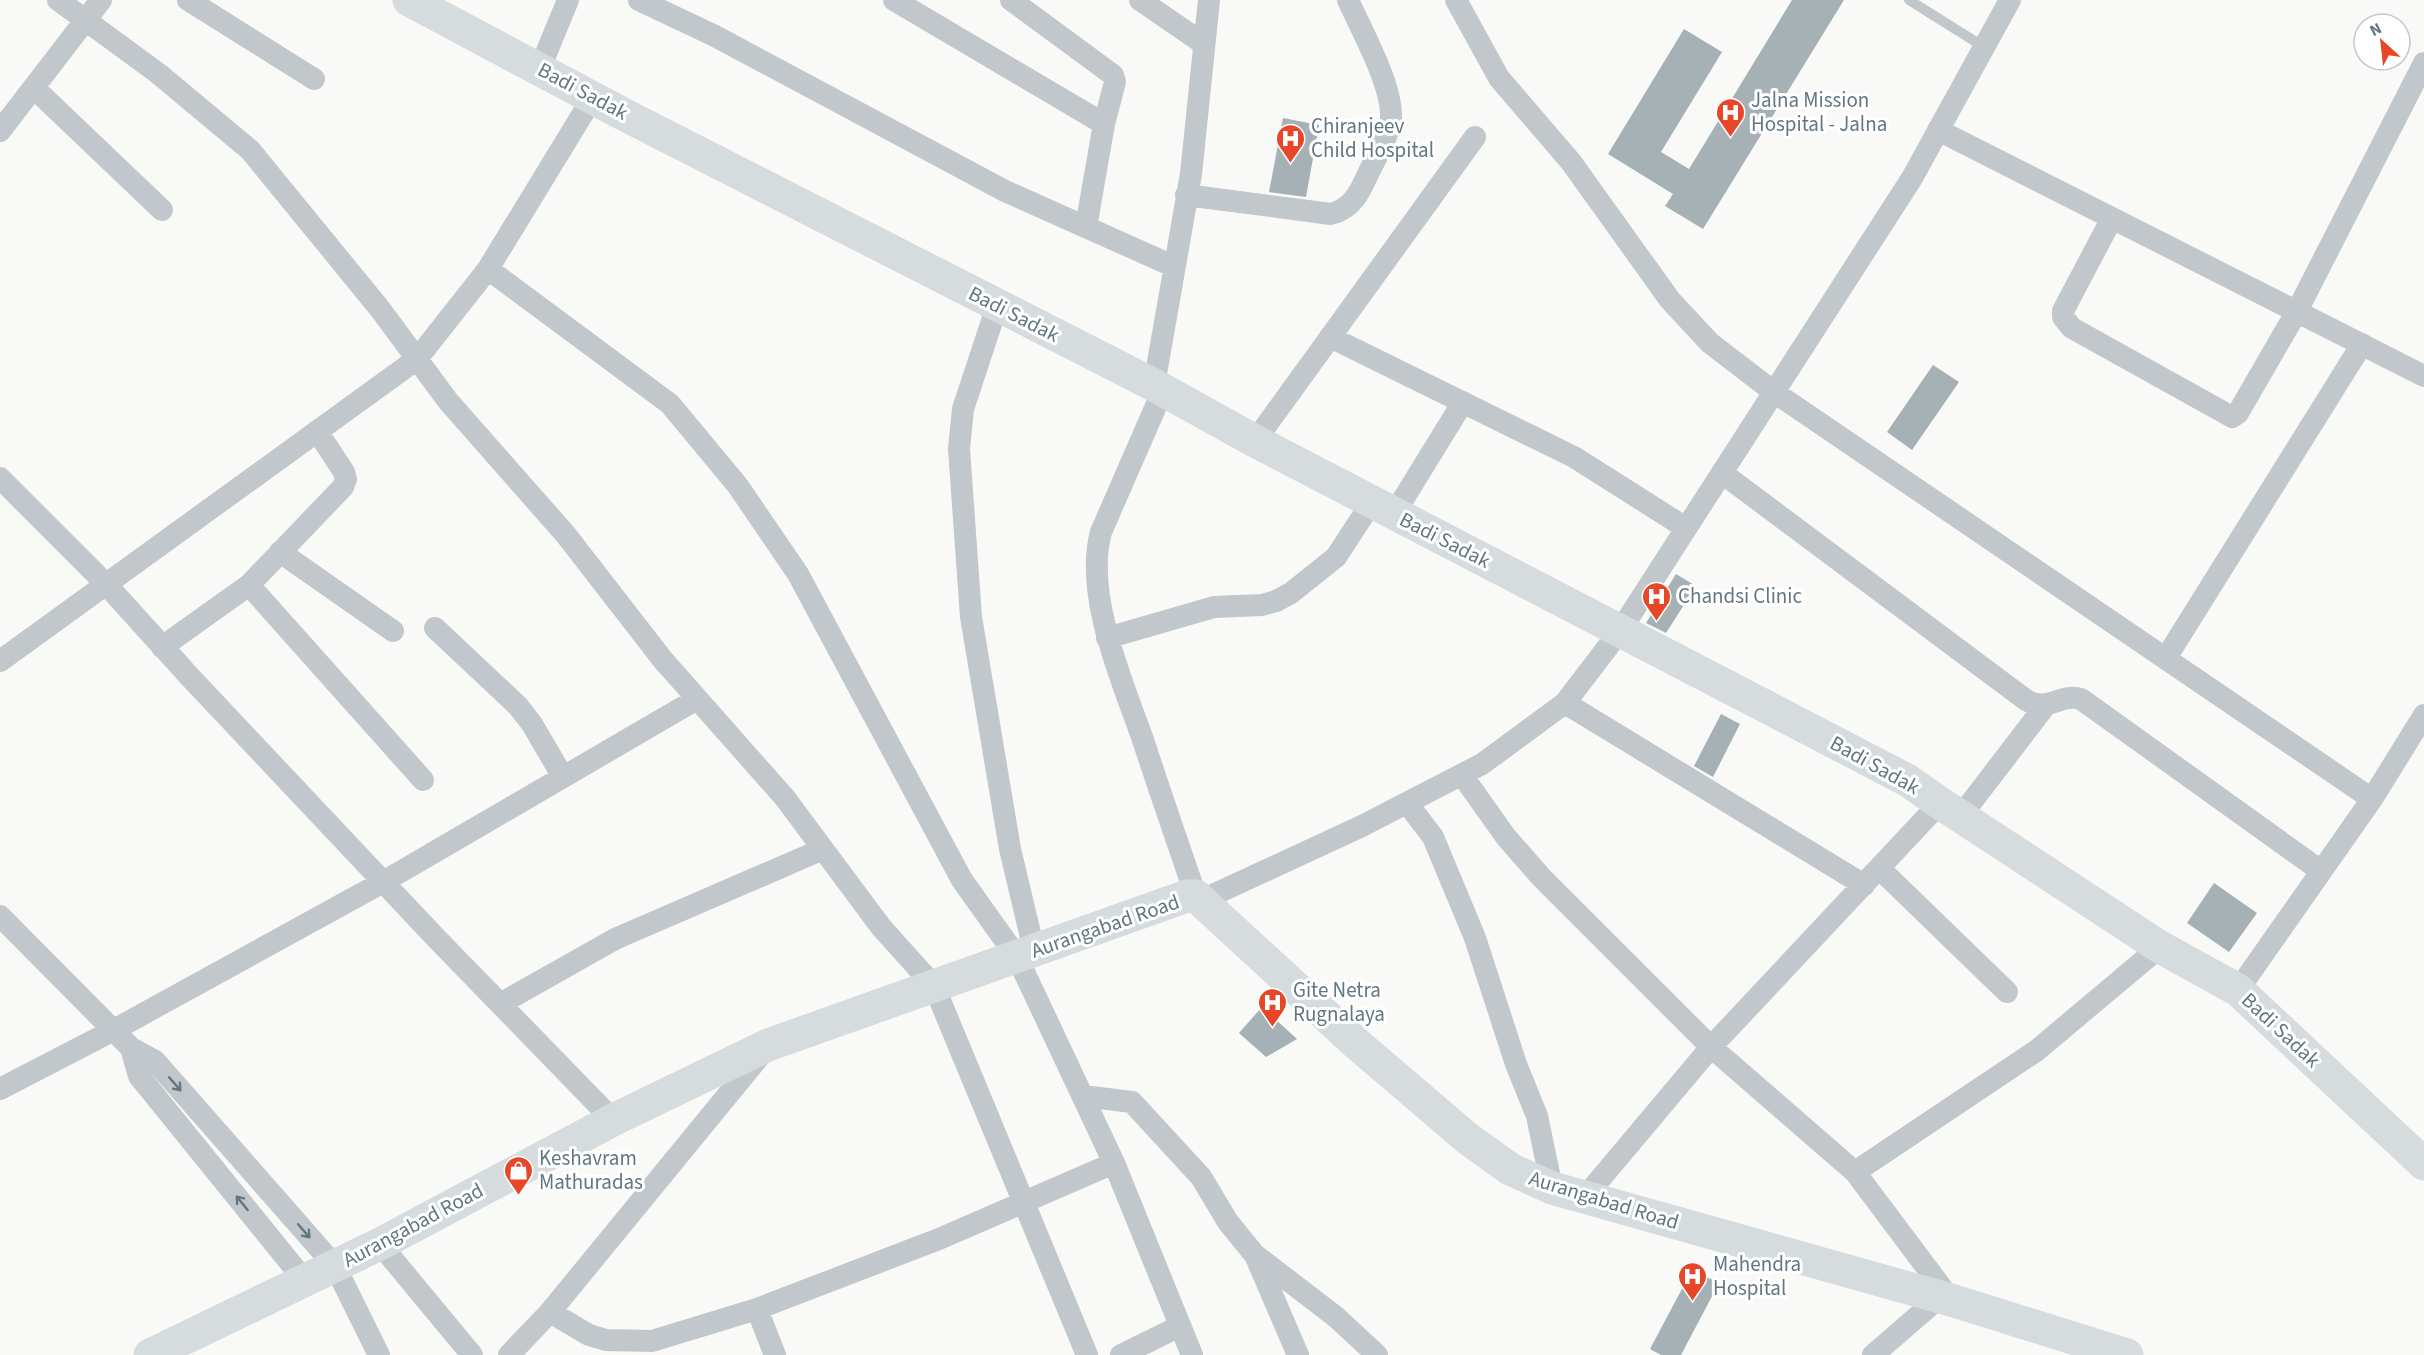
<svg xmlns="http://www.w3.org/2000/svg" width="2424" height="1355" viewBox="0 0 2424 1355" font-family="'Source Sans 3',sans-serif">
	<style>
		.building { fill: #a6b1b6 }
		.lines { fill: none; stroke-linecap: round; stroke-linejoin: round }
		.service { stroke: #c2c7cb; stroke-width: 10 }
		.minor { stroke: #c2c7cb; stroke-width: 22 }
		.primary { stroke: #d6dbde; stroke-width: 33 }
		.oneway { stroke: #637782 }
		.labels { text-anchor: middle; stroke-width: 6; stroke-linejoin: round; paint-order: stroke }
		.street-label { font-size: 21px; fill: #637782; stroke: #fff }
		.poi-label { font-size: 21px; fill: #637782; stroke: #fff; text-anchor: start }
	</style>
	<rect width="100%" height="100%" fill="#f9f9f7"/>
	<!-- building -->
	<path class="building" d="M1792 0H1844L1703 229 1665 206 1673 194 1608 154 1684 29 1722 52 1661 152 1689 169Z
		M1283 118 1319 125 1306 197 1269 192Z
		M1933 365 1959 382 1912 450 1887 432Z
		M1676 574 1696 586 1666 633 1646 623Z
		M1721 714 1740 724 1713 777 1694 766Z
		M2214 883 2257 913 2229 952 2187 923Z
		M1262 1007 1297 1039 1266 1057 1239 1033Z
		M1692 1270 1719 1283 1681 1355H1661L1650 1349Z"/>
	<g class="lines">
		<!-- service -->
		<path class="service" d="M1909 0 1984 47"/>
		<!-- minor -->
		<path class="minor" d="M58 0 159 74 250 150 380 309 448 401 566 535 663 660 785 798 881 927 934 986 1087 1355
			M188 0 314 79
			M639 0 715 36 1005 191 1173 266
			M894 0 1104 124
			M1011 0 1113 75 1115 82 1104 124 1086 227
			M1140 0 1204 44
			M1456 0 1499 78 1571 162 1670 300 1710 343 1774 392 2372 799
			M540 68 568 0
			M34 88 162 210
			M1938 130 2424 376
			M0 131 101 0
			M1186 195 1331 214C1353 208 1360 192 1369 172 1376 157 1386 141 1390 125 1398 94 1361 30 1348 0
			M2112 218 2063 311V317L2072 328 2232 417 2238 413 2297 311 2424 63
			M488 269 670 404 738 486 798 574 962 880 1017 957 1114 1163 1192 1355
			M997 306 963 409 959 449 971 617 1010 849 1034 950
			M1330 337 1574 457 1686 528
			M1154 385 1191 174 1209 0
			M1163 390 1101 532C1084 595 1122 680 1143 740 1160 792 1178 844 1196 896
			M1255 441 1475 137
			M1722 473 2026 700C2048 713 2060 693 2081 699L2321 871
			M0 478 105 583 190 677 437 939 613 1120
			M1394 514 1463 402
			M280 552 393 631
			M249 585 423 780
			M435 628 518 706 532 724 563 777
			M1107 638 1214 607 1262 605 1276 601 1291 593 1336 557 1372 502
			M162 647 249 585 343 487 346 479 344 472 317 431
			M2166 658 2362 344
			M0 661 417 359 488 269 593 97
			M1565 703 1864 885
			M1462 775 1506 837 1541 877 1711 1047 1855 1172 1951 1300
			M1407 803 1433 837 1475 938 1516 1064 1537 1116 1552 1188
			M1960 817 2045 706
			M1880 869 2007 992
			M1202 900 1362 826 1482 764 1565 703 1620 631 1912 178 2010 0
			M0 916 131 1048 155 1061 335 1266 379 1355
			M2238 990 2372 799 2424 715
			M500 1004 615 939 823 849
			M131 1048 139 1076 305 1281
			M763 1052 550 1312 589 1335 606 1340 652 1341 757 1309 939 1239 1114 1163
			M0 1089 112 1031 383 882 697 699
			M1083 1096 1132 1102 1201 1177 1228 1222 1254 1254 1336 1317 1377 1355
			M1855 1172 2036 1051 2160 947
			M1585 1197 1711 1047 1940 803
			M380 1244 472 1355
			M1255 1255 1298 1355
			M757 1309 775 1355
			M509 1355 550 1312
			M1121 1355 1180 1326
			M1873 1355 1940 1297"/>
		<!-- primary -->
		<path class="primary" d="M409 0 623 114 1154 385 1255 441 1907 780 1940 803 2160 947 2238 990 2424 1164
			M150 1355 380 1244 613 1120 768 1045 1187 896H1196L1357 1044 1467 1138 1510 1169 1552 1188 1951 1300 2127 1355"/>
	</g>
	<!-- one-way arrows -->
	<defs><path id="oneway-shaft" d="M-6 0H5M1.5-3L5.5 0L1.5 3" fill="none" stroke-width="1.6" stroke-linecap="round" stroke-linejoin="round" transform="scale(1.5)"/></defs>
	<g class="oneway">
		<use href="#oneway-shaft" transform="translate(175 1084) rotate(49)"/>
		<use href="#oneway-shaft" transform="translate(242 1203) rotate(-129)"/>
		<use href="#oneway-shaft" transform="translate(304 1231) rotate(49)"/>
	</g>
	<!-- icons -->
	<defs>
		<symbol id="hospital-pin" viewBox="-11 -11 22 30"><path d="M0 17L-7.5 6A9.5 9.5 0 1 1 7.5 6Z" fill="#e74629" stroke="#fff"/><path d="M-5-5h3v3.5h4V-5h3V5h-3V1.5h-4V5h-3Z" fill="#fff"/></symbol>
		<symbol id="shop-pin" viewBox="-11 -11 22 30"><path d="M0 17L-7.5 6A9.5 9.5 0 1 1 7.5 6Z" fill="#e74629" stroke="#fff"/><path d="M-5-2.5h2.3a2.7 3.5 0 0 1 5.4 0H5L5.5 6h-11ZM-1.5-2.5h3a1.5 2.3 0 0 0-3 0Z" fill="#fff"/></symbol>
	</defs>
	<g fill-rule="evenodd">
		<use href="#hospital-pin" x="1714" y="96" width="33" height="45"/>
		<use href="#hospital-pin" x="1274" y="122" width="33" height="45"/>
		<use href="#hospital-pin" x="1640" y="580" width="33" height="45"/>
		<use href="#hospital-pin" x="1256" y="986" width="33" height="45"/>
		<use href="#shop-pin" x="502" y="1154" width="33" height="45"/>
		<use href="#hospital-pin" x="1676" y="1260" width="33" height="45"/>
	</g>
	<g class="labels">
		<!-- street labels -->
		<g class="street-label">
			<text transform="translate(583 91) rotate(28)" y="7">Badi Sadak</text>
			<text transform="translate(1014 314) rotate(27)" y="7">Badi Sadak</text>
			<text transform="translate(1445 540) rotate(27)" y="7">Badi Sadak</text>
			<text transform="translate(1875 765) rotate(29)" y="7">Badi Sadak</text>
			<text transform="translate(1105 926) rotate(-19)" y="7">Aurangabad Road</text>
			<text transform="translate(2281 1030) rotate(43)" y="7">Badi Sadak</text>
			<text transform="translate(1604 1200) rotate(17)" y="7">Aurangabad Road</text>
			<text transform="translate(413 1225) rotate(-28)" y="7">Aurangabad Road</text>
		</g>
		<!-- poi labels -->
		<g class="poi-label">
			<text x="1751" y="107">Jalna Mission<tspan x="1751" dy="24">Hospital - Jalna</tspan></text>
			<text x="1311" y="133">Chiranjeev<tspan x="1311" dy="24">Child Hospital</tspan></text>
			<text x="1678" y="603">Chandsi Clinic</text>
			<text x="1293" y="997">Gite Netra<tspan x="1293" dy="24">Rugnalaya</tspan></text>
			<text x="539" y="1165">Keshavram<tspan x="539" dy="24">Mathuradas</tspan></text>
			<text x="1713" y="1271">Mahendra<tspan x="1713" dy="24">Hospital</tspan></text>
		</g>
	</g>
	<!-- north arrow -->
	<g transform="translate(2382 42) rotate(333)"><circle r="28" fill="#ffffff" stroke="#c1c9cd" stroke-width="1.5"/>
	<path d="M0-4.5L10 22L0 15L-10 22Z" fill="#e74629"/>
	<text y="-9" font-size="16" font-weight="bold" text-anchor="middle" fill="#637782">N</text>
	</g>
</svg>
